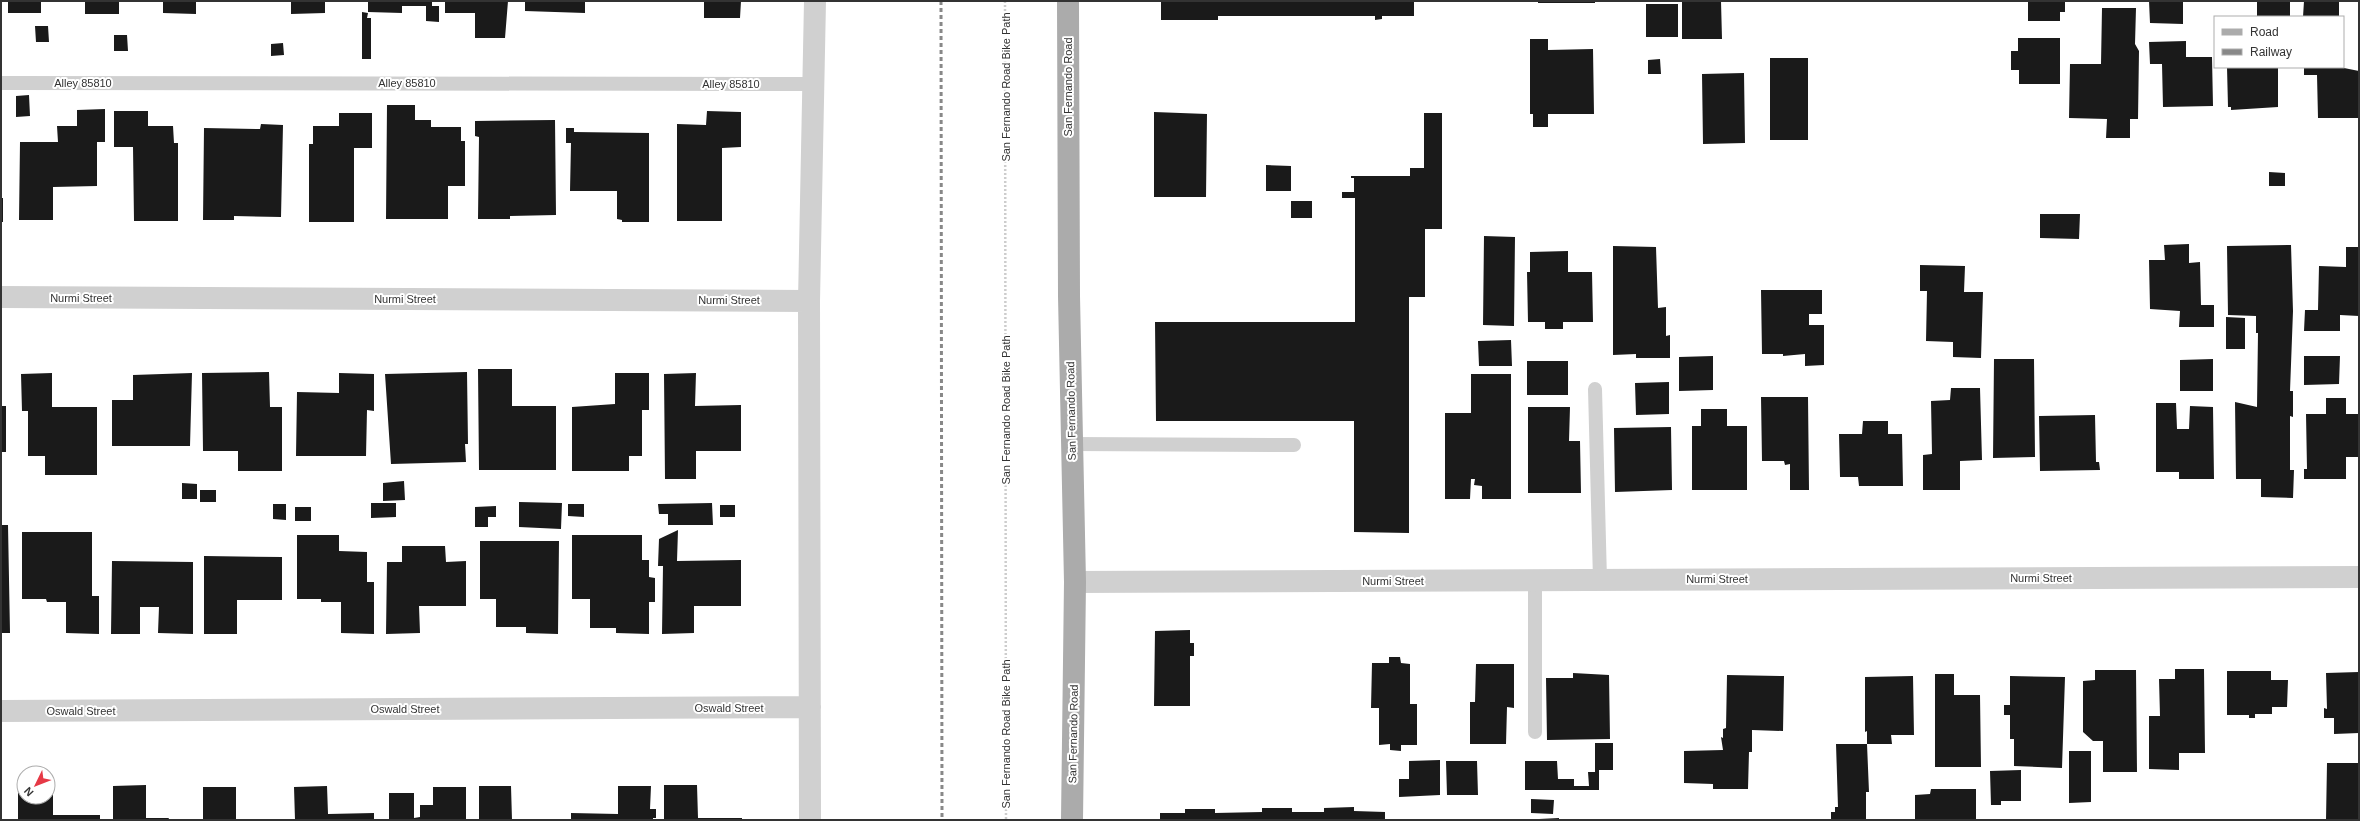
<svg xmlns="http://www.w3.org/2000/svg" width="2360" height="821" viewBox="0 0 2360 821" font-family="Helvetica,sans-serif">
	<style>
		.building { fill: #1a1a1a }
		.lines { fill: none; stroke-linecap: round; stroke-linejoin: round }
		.path { stroke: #cdcdcd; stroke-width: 2.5; stroke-dasharray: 2 2; stroke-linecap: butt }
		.service { stroke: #d0d0d0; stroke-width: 14 }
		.minor { stroke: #d0d0d0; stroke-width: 22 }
		.primary { stroke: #ababab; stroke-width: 22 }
		.rail { stroke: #888; stroke-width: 3; stroke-dasharray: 4 3; stroke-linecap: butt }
		.labels { text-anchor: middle; stroke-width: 4; stroke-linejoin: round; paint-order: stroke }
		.street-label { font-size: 11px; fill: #333; stroke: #fff }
	</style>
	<rect width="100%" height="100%" fill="#fff"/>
	<!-- building -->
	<path class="building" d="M8 1H41V13H8Z
		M85 1H119V14H85Z
		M163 1H196V14L163 13Z
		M291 1H325V13L291 14Z
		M368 1H432V6H439V22L426 21V6H402V13L368 12Z
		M445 1H508L505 38H475V13H445Z
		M525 1H585V13L525 11Z
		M704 1H741L740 18H704Z
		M1161 1H1414V16H1382V19L1375 20V16H1218V20H1161Z
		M1538 1H1595V3H1538Z
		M1682 1H1721L1722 39H1682Z
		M2028 1H2065V12H2060V21H2028Z
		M2149 1H2183V24L2150 23Z
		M2257 1H2290V17H2257Z
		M2304 1H2339V17H2303Z
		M1646 4H1678V37H1646Z
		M2102 8H2136L2135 44 2139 51 2138 119H2130V138H2106L2107 119 2069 118 2070 64H2101Z
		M362 12 368 13 367 18H371V59H362Z
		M35 26H48L49 42H36Z
		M114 35H127L128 51H114Z
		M2018 38H2060V84H2019V70H2011V51H2018Z
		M1530 39H1548V50L1593 49 1594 114H1548V127H1533V114H1530Z
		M2186 41V57H2212L2213 106 2163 107 2162 64H2150L2149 42Z
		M283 43 284 55 271 56V44Z
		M1770 58H1808V140H1770Z
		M1660 59 1661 74H1648V60Z
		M2227 67H2278V107L2231 110V107H2228Z
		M2304 67H2339L2359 71V118H2318L2317 75H2304Z
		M1744 73 1745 143 1703 144 1702 74Z
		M29 95 30 116 16 117V96Z
		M387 105H415V120H431V127H461V141H465V186H448V219H386Z
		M105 109V142H97V186L53 187V220H19L20 142H58L57 126H77V110Z
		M114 111H148V126H173L174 143H178V221H134L133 147H114Z
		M707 111 741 112V147L722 148V221H677V124L706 125Z
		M1154 112 1207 114 1206 197H1154Z
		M339 113H372V148H354V222H309V144H313V126H339Z
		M1424 113H1442V229H1425V297H1409V533L1354 532V421H1156L1155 322H1355V198H1342V192H1354V178H1351V176H1410V168H1424Z
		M555 120 556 215 510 216V219H478L479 137 475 136V121Z
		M261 124 283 125 281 217 234 216V220H203L204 128 260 129Z
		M566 128H574V132L649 133V222H622V220L617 219V191H570L571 143H566Z
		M1266 165 1291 166V191H1266Z
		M2269 172 2285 173V186H2269Z
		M1 198H3V222H1Z
		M1291 201H1312V218H1291Z
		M2040 214H2080L2079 239 2040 238Z
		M1484 236 1515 237 1514 326 1483 325Z
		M2189 244V263L2200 262 2201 305H2214V327H2179L2180 311 2150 309 2149 260H2165L2164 245Z
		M2291 245 2293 311 2290 391H2293V417L2290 416V470H2294L2293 498 2261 497V479H2236L2235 402 2257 407 2258 333H2256V316L2228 315 2227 246Z
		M1613 246 1656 247 1658 308 1666 307V336L1670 335V358H1636V354L1613 355Z
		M2346 247H2359V316L2340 315V331H2304L2305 310H2318L2319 266 2346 267Z
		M1568 251V272H1592L1593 322H1563V329H1545V322H1528L1527 272H1530V252Z
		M1920 265 1965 266 1964 292H1983L1981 358 1953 357V342L1926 341 1927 291H1920Z
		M1761 290H1822V314H1809V325H1824V365L1805 366V354L1783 356V354H1762Z
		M2226 317 2245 318V349H2226Z
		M1511 340 1512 366H1479L1478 341Z
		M1713 356V390L1679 391V357Z
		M2304 356H2340L2339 384 2304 385Z
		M1994 359H2034L2035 457 1993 458Z
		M2213 359V391H2180V360Z
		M1527 361H1568V395H1527Z
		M478 369H512V406H556V470H479Z
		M269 372 270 407H282V471H238V451H203L202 373Z
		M467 372 468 444H465L466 462 391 464 385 374Z
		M52 373V407H97V475H45V456H28V411H22L21 374Z
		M192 373 190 446H112V400H133V375Z
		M339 373 374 374V411L367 410 366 456H296L297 392 339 393Z
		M615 373H649V410H642V456H629V471H572V407L615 404Z
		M696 373 695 406 741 405V451H696V479H665L664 374Z
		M1471 374H1511V499H1482V486L1474 485 1475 479H1471L1470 499H1445V413H1471Z
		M1669 382V414L1636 415 1635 383Z
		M1951 388H1980L1982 460 1960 461V490H1923V455L1932 454 1931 401 1950 400Z
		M1761 397H1808L1809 490H1790V464L1785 465 1784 461H1762Z
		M2326 398H2346V414H2359V457H2346V479H2304V469H2307L2306 414H2326Z
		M2156 403H2176L2177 429H2189L2190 406 2213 407 2214 479H2179V472H2156Z
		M1 406H6V452H1Z
		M1528 407H1570L1569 441H1580L1581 493H1528Z
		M1701 409H1727V426H1747V490H1692V426H1701Z
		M2095 415 2096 462H2099L2100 470 2040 471 2039 416Z
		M1863 421H1888V434H1902L1903 486H1859L1858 477H1840L1839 434H1862Z
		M1671 427 1672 490 1615 492 1614 428Z
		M404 481 405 500 383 501V483Z
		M182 483 197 484V499H182Z
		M200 490H216V502H200Z
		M519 502 562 503 561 529 519 527Z
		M371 503H396V517L371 518Z
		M712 503 713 525H668V514H659L658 504Z
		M273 504H286V520L273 519Z
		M568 504H584V517L568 516Z
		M720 505H735V517H720Z
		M496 506V517H488V527H475V507Z
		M295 507H311V521H295Z
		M1 525H8L10 633H1Z
		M678 530 677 561 741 560V606H694V633L662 634 663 566H658L659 539Z
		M22 532H92V596H99V634L66 633V602H47L46 599H22Z
		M297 535H339V551L367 552V582H374V634L341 633V602H321V599H297Z
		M572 535H642V560H649V577L655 578V602H649V634L616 633V628H590V599H572Z
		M480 541H559L558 634 526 633V627H496V599H480Z
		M402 546H445L446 562 466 561V606H419L420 633 386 634 387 562H402Z
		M204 556 282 557V600H237V634H204Z
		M112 561 193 562V634L158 633 159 607H140V634H111Z
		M1190 630V643H1194V656H1190V706H1154L1155 631Z
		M1389 657H1400L1401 663 1410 664V704H1417V745H1401V751L1390 750V744L1379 745V708H1371L1372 663H1389Z
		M1476 664H1514V708L1507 707 1506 744H1470V702H1475Z
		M2175 669H2204L2205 753H2179V770L2149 769V716H2160L2159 679H2175Z
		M2095 670H2136L2137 772H2103V741H2093L2083 732V681L2095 680Z
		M2227 671H2271V680H2288L2287 707H2272V714H2255V718H2249V715H2227Z
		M2359 672V733L2334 734V718H2324V708L2327 709 2326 673Z
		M1573 673 1609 675 1610 739 1547 740 1546 678H1573Z
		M1935 674H1954V695H1980L1981 767H1935Z
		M1727 675 1784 676 1783 731 1752 730V752H1749L1748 789H1713V784L1684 783V751L1723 750 1721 737 1723 738V729L1726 728Z
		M1913 676 1914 735H1891L1892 744H1867V731L1865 732V677Z
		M2010 676 2065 677 2062 768 2014 766V739H2010V715H2004V705H2010Z
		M1595 743H1613V770H1599V790H1525V761H1557L1558 779H1574V786H1589L1588 772H1595Z
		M1836 744H1867L1869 792H1866V820H1831V812H1835V807H1838Z
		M2069 751H2091V802L2069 803Z
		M1440 760V795L1399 797V779H1409V761Z
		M1446 761H1477L1478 795H1447Z
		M2327 763H2359V820H2326Z
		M2021 770V801H2001V805H1991L1990 771Z
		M146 785V818H169L168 820H113V786Z
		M664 785H697L698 818H742V820H664Z
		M18 786H24V797H48V786H53V815H100V820H18Z
		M327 786 328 814 374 813V820H295L294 787Z
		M479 786H511L512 820H479Z
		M618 786H651L650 809H656V818H653V820H571V813L618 814Z
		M203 787H236V820H203Z
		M433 787H466V820H389V793H414V818L420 817V805H433Z
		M1931 789H1976V820H1915V795L1930 794Z
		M1531 799 1554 800 1553 814 1531 813Z
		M1354 807V811L1385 812V820H1160V813H1185V809H1215V813L1262 812V808H1292V812H1324V808Z
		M1559 818V820H1539V819Z"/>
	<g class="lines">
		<!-- path -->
		<path class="path" d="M1005 1 1006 820"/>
		<!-- service -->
		<path class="service" d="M1 83 814 84
			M1595 389 1600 580
			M1071 444 1294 445
			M1535 732V580"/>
		<!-- minor -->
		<path class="minor" d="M1 297 809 301
			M1075 582 2359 577
			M1 711 810 707
			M810 820 809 301 815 1"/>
		<!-- primary -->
		<path class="primary" d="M1068 1 1069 296 1075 582 1072 820"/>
		<!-- rail -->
		<path class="rail" d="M941 1 942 820"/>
	</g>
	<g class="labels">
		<!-- street labels -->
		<g class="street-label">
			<text x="83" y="87">Alley 85810</text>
			<text x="407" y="87">Alley 85810</text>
			<text x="731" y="88">Alley 85810</text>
			<text transform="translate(1006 87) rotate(-90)" y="4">San Fernando Road Bike Path</text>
			<text transform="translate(1068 87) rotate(-90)" y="4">San Fernando Road</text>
			<text x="81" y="302">Nurmi Street</text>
			<text x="405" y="303">Nurmi Street</text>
			<text x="729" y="304">Nurmi Street</text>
			<text transform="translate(1006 410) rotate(-90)" y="4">San Fernando Road Bike Path</text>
			<text transform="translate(1071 411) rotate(-91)" y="4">San Fernando Road</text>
			<text x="2041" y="582">Nurmi Street</text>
			<text x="1717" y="583">Nurmi Street</text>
			<text x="1393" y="585">Nurmi Street</text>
			<text x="729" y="712">Oswald Street</text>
			<text x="405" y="713">Oswald Street</text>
			<text x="81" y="715">Oswald Street</text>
			<text transform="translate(1006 734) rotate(-90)" y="4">San Fernando Road Bike Path</text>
			<text transform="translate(1073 734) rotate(-89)" y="4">San Fernando Road</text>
		</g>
	</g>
	<!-- border -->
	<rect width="2360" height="821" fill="none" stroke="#333333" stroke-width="4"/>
	<!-- legend -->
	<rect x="2214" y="16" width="130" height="52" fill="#ffffff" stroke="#adadad"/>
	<rect x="2222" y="29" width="20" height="6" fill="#ababab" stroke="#adadad"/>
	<text x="2250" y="36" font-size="12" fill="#333333">Road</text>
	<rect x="2222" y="49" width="20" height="6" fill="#888888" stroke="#adadad"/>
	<text x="2250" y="56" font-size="12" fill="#333333">Railway</text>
	<!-- north arrow -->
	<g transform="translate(36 785) rotate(227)"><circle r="19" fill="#ffffff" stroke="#adadad"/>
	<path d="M0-3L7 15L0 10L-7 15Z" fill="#e63946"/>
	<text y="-6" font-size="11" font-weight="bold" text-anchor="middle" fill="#333333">N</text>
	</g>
</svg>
